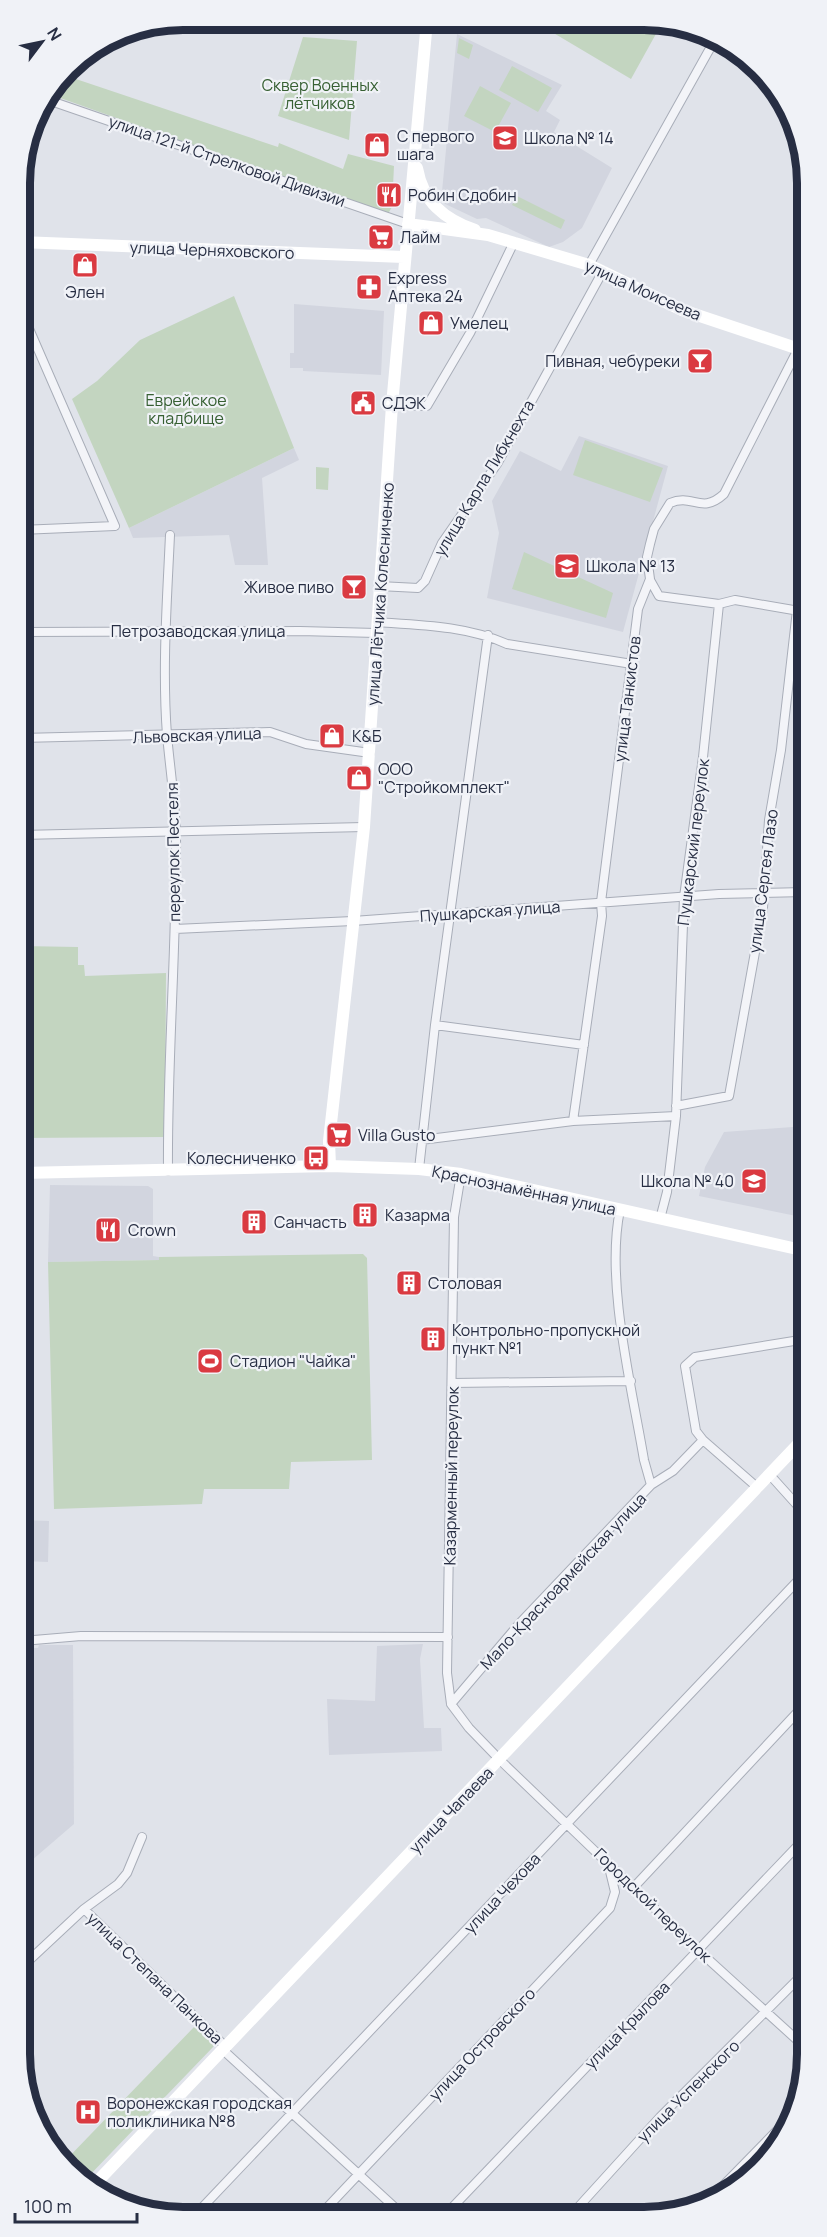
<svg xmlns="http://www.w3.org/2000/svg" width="827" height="2237" viewBox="0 0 827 2237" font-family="Manrope,sans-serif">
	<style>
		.built { fill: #d2d5df }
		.green { fill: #c3d5c0 }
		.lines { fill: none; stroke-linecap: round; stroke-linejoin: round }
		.street-casing { stroke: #a8adb8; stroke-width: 10 }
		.street { stroke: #f3f4f8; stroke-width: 8 }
		.secondary { stroke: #fff; stroke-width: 12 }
		.labels { text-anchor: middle; stroke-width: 4.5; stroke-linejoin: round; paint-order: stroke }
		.park-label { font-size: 16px; fill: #376033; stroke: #f0f2f7 }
		.poi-label { font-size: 16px; fill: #272e43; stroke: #f0f2f7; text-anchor: start }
		.street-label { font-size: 16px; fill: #272e43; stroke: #f0f2f7 }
		.rim { fill: none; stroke: #272e43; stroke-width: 8 }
	</style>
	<rect width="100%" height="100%" fill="#e0e3ea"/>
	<!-- built -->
	<path class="built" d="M457 34 562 85 546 111 560 120 554 132 612 168 582 228 563 242 549 247 486 218 477 219 441 202Z
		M294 304 384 311 381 375 303 371V368H290V353H294Z
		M579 436 668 466 623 632 487 598 499 533 492 501 520 451 561 471Z
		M294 448 299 460 262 478 268 565H235L229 535 133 538 129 528Z
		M806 1126V1218L699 1196 705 1167 724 1132Z
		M50 1185 148 1186 153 1189V1256L159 1257V1260L48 1262Z
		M22 1520 49 1521 48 1562 22 1561Z
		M423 1644 420 1659 424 1728H441L442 1751 329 1755 327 1699 375 1701 377 1646Z
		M39 1645H73L74 1824 31 1861H22V1648H38Z"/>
	<!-- green -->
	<path class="green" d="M535 22 662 23 631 79Z
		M303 37 357 41 349 140 278 116Z
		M459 38 473 45 469 59 457 53Z
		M512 66 552 88 538 112 499 90Z
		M64 75 278 147 279 143 343 169 348 154 394 166 392 207 389 212 383 213 49 94Z
		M480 86 511 103 495 132 464 116Z
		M517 196 565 220 561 229 512 205Z
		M234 296 294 448 129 528 72 399 97 381 140 340Z
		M585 440 663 468 650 502 573 475Z
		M316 467 329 468 328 490 316 489Z
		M524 552 613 593 606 618 512 589Z
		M21 946 78 947V965H84L85 976 166 973 165 1137 21 1138Z
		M363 1254 367 1258 372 1460 291 1462 289 1489H204L202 1504 54 1509 48 1262 159 1260V1257Z
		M195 2026 215 2045 86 2179 68 2170 64 2162Z"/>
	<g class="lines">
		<defs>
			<path id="street" d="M45 99 408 224
				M589 265 713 43
				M20 308 115 526 20 530
				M20 338H33
				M392 405 427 406 470 333 514 242
				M650 580 659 596 719 604 735 600 805 612
				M379 586 418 588 425 581 442 543 497 464 603 271
				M377 622C421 625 467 626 507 644L632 664
				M21 632 300 631 376 633
				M21 738 270 732 306 744 370 753
				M21 835 364 827
				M175 929 353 921 719 894 805 892
				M435 1025 584 1045
				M676 1106 729 1096 763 908 769 820 781 750 797 610
				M573 1121 602 916 601 902 638 609 650 579 647 557 650 544 654 529 670 503C693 493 701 515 724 494L798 349
				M421 1140 573 1121 676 1116
				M419 1169 435 1025 488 635
				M168 1171C167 1058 177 946 176 834 175 801 170 768 167 735 162 668 167 601 170 535
				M461 1174 454 1217 447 1673 451 1704 469 1728 500 1760 698 1950 807 2049
				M620 1210C605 1281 632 1388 644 1460L651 1485 673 1471 703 1440 758 1488
				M660 1219 667 1192 676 1116 684 897 703 757 719 604
				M453 1383 631 1381
				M703 1440 696 1431 685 1366 695 1357 800 1340 801 1250
				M770 1475 806 1515
				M22 1641 81 1636 448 1637
				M451 1704 519 1624 651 1485
				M634 1887 807 1702
				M84 1909 226 2047
				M23 1966 84 1909 118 1884 127 1873 142 1837
				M223 2050 402 2214
				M706 2203 797 2110
				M196 2214 806 1572
				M321 2214 610 1908 615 1892 608 1863
				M446 2214 807 1836
				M572 2214 660 2117 807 1970"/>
		</defs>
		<!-- street casing -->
		<use href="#street" class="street-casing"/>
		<!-- street -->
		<use href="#street" class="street"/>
		<!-- secondary -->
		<path class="secondary" d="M417 168C423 202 444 219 475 230
			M408 224 488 235 589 265 682 310 805 351
			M20 242 404 257
			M330 1166 329 1141 364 827 392 405 427 21
			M21 1173 330 1166 419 1169 461 1174 806 1251
			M95 2184 806 1436"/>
	</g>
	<!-- icons -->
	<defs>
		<symbol id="school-square" viewBox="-11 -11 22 22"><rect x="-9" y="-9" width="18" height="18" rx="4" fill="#da3a41" stroke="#f0f2f7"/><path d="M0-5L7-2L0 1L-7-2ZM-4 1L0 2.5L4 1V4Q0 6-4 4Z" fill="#fff"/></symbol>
		<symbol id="shop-square" viewBox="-11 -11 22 22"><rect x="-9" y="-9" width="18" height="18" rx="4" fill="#da3a41" stroke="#f0f2f7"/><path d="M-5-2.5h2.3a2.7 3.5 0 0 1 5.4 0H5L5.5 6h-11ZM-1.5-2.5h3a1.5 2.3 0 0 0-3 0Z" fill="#fff"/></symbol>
		<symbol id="restaurant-square" viewBox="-11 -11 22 22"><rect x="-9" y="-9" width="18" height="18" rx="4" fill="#da3a41" stroke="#f0f2f7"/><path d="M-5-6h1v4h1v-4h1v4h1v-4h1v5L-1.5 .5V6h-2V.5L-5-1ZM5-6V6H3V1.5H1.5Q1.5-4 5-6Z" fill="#fff"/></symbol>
		<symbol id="supermarket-square" viewBox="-11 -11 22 22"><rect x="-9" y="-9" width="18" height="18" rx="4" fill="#da3a41" stroke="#f0f2f7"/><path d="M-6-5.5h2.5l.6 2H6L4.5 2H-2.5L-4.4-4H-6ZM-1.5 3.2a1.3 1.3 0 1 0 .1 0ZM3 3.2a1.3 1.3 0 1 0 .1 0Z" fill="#fff"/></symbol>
		<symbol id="pharmacy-square" viewBox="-11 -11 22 22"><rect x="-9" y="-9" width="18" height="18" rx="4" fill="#da3a41" stroke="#f0f2f7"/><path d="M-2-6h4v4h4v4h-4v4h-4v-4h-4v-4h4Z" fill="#fff"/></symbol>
		<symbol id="bar-square" viewBox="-11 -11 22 22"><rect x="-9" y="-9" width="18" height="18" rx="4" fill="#da3a41" stroke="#f0f2f7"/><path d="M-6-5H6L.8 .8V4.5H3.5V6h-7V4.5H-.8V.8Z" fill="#fff"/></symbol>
		<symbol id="civic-square" viewBox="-11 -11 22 22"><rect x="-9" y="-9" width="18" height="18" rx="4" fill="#da3a41" stroke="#f0f2f7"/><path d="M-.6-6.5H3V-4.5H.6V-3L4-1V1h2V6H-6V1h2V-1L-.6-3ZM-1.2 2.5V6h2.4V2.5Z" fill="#fff"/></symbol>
		<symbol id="bus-square" viewBox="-11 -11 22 22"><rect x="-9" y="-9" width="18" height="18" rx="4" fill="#da3a41" stroke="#f0f2f7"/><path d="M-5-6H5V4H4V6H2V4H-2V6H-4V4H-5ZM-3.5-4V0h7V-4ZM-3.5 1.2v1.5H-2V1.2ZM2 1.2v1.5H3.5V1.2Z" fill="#fff"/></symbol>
		<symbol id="building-square" viewBox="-11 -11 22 22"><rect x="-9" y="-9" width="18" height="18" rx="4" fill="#da3a41" stroke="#f0f2f7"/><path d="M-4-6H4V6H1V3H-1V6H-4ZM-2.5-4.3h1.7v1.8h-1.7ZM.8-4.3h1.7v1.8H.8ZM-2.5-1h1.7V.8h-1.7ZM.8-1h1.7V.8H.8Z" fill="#fff"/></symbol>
		<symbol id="stadium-square" viewBox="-11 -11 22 22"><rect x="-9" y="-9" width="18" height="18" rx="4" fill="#da3a41" stroke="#f0f2f7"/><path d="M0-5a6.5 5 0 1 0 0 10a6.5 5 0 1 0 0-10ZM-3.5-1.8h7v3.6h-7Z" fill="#fff"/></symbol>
		<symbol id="hospital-square" viewBox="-11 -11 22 22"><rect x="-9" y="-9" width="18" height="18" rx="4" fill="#da3a41" stroke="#f0f2f7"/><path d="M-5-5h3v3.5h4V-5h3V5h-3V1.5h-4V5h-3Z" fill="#fff"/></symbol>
	</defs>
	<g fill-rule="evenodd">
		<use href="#school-square" x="490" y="123" width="30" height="30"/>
		<use href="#shop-square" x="362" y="130" width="30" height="30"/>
		<use href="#restaurant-square" x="374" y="180" width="30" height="30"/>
		<use href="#supermarket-square" x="366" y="222" width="30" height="30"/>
		<use href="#shop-square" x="70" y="250" width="30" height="30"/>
		<use href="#pharmacy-square" x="354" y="272" width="30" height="30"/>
		<use href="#shop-square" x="416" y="308" width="30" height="30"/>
		<use href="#bar-square" x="685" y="346" width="30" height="30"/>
		<use href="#civic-square" x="348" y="388" width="30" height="30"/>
		<use href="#school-square" x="552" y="551" width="30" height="30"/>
		<use href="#bar-square" x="339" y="572" width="30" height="30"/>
		<use href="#shop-square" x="317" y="721" width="30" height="30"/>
		<use href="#shop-square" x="344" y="763" width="30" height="30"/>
		<use href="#supermarket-square" x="324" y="1120" width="30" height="30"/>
		<use href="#bus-square" x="301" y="1143" width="30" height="30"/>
		<use href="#school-square" x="739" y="1166" width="30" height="30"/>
		<use href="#building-square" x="350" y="1200" width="30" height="30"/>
		<use href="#building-square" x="239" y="1207" width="30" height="30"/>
		<use href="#restaurant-square" x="93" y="1215" width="30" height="30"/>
		<use href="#building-square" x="394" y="1268" width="30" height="30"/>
		<use href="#building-square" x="418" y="1324" width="30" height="30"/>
		<use href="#stadium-square" x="195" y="1346" width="30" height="30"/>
		<use href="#hospital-square" x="73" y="2097" width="30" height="30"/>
	</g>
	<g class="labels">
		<!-- park labels -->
		<g class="park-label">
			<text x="320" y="91">Сквер Военных<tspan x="320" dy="18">лётчиков</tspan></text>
			<text x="186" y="406">Еврейское<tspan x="186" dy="18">кладбище</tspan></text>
		</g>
		<!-- poi labels -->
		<g class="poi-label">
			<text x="397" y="142">С первого<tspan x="397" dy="18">шага</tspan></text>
			<text x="524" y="144">Школа № 14</text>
			<text x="408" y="201">Робин Сдобин</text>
			<text x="400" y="243">Лайм</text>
			<text x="388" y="284">Express<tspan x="388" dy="18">Аптека 24</tspan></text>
			<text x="85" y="298" text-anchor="middle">Элен</text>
			<text x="450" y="329">Умелец</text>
			<text x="680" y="367" text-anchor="end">Пивная, чебуреки</text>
			<text x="382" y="409">СДЭК</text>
			<text x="586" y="572">Школа № 13</text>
			<text x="334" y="593" text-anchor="end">Живое пиво</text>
			<text x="352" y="742">К&amp;Б</text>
			<text x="378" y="775">ООО<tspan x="378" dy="18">"Стройкомплект"</tspan></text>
			<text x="358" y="1141">Villa Gusto</text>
			<text x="296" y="1164" text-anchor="end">Колесниченко</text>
			<text x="734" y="1187" text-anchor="end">Школа № 40</text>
			<text x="385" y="1221">Казарма</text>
			<text x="274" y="1228">Санчасть</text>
			<text x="128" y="1236">Crown</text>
			<text x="428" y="1289">Столовая</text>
			<text x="452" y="1336">Контрольно-пропускной<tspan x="452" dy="18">пункт №1</tspan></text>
			<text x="230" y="1367">Стадион "Чайка"</text>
			<text x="107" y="2109">Воронежская городская<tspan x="107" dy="18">поликлиника №8</tspan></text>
		</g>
		<!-- street labels -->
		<g class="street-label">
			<text transform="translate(227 161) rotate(19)" y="6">улица 121-й Стрелковой Дивизии</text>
			<text transform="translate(212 250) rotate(2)" y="6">улица Черняховского</text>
			<text transform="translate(643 290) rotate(24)" y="6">улица Моисеева</text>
			<text transform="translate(484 478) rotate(-59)" y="6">улица Карла Либкнехта</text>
			<text transform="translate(380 594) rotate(-86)" y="6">улица Лётчика Колесниченко</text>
			<text x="198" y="637">Петрозаводская улица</text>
			<text transform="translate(627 699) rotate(-83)" y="6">улица Танкистов</text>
			<text transform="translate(197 735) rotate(-2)" y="6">Львовская улица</text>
			<text transform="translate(693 842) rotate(-83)" y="6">Пушкарский переулок</text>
			<text transform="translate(173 852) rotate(-91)" y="6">переулок Пестеля</text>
			<text transform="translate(763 881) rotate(-83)" y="6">улица Сергея Лазо</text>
			<text transform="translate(490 911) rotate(-4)" y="6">Пушкарская улица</text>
			<text transform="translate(524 1190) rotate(12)" y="6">Краснознамённая улица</text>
			<text transform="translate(451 1476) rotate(-89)" y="6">Казарменный переулок</text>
			<text transform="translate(563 1581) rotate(-47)" y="6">Мало-Красноармейская улица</text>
			<text transform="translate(451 1810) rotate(-46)" y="6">улица Чапаева</text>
			<text transform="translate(502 1893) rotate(-47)" y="6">улица Чехова</text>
			<text transform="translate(653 1905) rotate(44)" y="6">Городской переулок</text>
			<text transform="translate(155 1978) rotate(44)" y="6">улица Степана Панкова</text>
			<text transform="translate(627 2025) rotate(-46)" y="6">улица Крылова</text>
			<text transform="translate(482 2044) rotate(-47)" y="6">улица Островского</text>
			<text transform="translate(688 2091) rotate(-45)" y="6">улица Успенского</text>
		</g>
	</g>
	<!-- crop -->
	<path d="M0 0H827V2237H0ZM183 30H644A153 153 0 0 1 797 183V2054A153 153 0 0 1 644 2207H183A153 153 0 0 1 30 2054V183A153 153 0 0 1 183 30Z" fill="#f0f2f7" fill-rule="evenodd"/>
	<path class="rim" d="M183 30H644A153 153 0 0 1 797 183V2054A153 153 0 0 1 644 2207H183A153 153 0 0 1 30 2054V183A153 153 0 0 1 183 30Z"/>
	<!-- north arrow -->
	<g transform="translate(42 42) rotate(58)" stroke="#f0f2f7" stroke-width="4.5" paint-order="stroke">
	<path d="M0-4.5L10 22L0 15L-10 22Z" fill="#272e43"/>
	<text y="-9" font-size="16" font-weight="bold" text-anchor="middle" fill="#272e43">N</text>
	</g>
	<!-- scale -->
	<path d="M15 2213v9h122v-9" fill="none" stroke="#272e43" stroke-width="3"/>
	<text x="24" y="2213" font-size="18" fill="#272e43" stroke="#f0f2f7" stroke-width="4.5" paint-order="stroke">100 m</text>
</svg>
